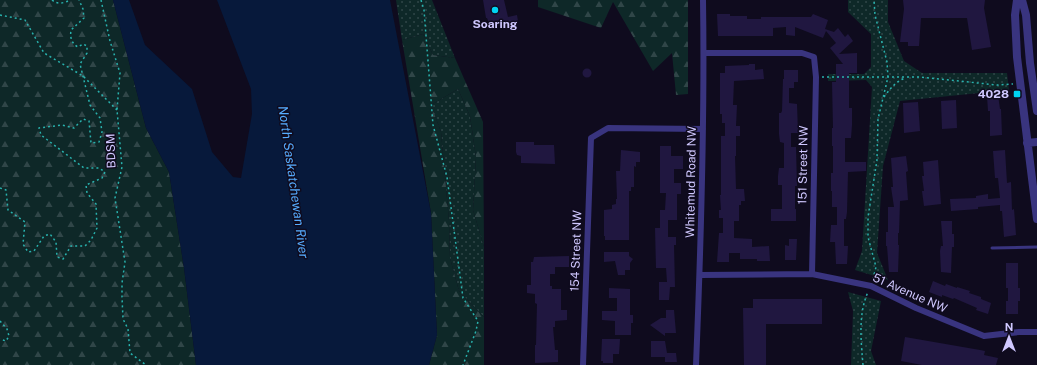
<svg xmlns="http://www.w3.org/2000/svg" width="1037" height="365" viewBox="0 0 1037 365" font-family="'Public Sans',sans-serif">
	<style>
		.grass { fill: url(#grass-dots) }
		.forest { fill: url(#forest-firs) }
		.water { fill: #07193b }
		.building { fill: #201740 }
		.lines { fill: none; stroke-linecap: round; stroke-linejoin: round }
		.path { stroke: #29b2ae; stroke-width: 1.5; stroke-dasharray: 2 3; stroke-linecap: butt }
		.service { stroke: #39347f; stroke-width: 3 }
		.minor { stroke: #39347f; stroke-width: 6 }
		.tertiary { stroke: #39347f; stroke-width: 8 }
		.poi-dot { fill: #00d4f3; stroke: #0f0b1e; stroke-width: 1.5 }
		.labels { text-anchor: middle; stroke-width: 3; stroke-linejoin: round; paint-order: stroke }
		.poi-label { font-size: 12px; font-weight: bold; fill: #d0c8ff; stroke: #0f0b1e }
		.street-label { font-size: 12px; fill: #d0c8ff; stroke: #0f0b1e }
		.water-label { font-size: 13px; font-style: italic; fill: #56acff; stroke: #0f0b1e }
	</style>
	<defs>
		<pattern id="grass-dots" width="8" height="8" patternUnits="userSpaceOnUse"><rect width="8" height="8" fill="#0e2828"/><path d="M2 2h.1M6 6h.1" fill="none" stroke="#304648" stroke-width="1.8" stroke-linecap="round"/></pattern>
		<pattern id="forest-firs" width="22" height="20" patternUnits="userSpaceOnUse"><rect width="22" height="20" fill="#0e2828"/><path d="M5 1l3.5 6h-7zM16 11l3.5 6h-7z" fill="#304648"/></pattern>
	</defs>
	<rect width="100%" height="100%" fill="#0f0b1e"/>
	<!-- grass -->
	<path class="grass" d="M396 0H432L455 58 433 55 423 34 402 40Z
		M848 0H888V22L904 61 922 73H1007L1009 90 900 101 883 166 877 253 888 280 855 270 862 251 872 87 866 80 828 81V74H864L871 67V34L848 12Z
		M458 89 470 116 476 157 473 210 484 247V317L459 291 450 258 449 221 441 132 431 105Z
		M848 292 881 301 871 351 876 365H851L853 311Z"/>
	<!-- forest -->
	<path class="forest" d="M0 0H113L146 128 169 172 184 268 196 365H0Z
		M538 0H688V94L676 95 672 53 653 71 613 2 601 28 538 7Z
		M423 34 433 55 455 58 483 122 484 247 473 210 476 157 470 116 458 89 431 105 441 132 449 221 450 258 459 291 484 317V365H429L437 335 431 213 402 40Z"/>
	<!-- water -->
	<path class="water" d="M113 0H129L145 45 192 89 212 152 233 177 241 178 252 114 251 89 217 0H390L431 213 437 335 429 365H196L184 268 169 172 146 128Z"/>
	<!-- building -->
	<path class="building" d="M483 0H504L508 17 517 15 518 21 491 28 487 18H486Z
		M903 0H985L984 8 991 47 972 50 967 18H921L919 46H908V42H900L904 9Z
		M717 14H730V16H747V19H761V17H811L813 14 828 20 825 29 834 32 838 28 845 37 848 34 853 41 839 54 857 53V73H849V108H852V125L851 138H845V162H866V171L848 172 847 212 846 219H844V246H848L847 264H836L835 242H830L831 225H837V207H832V191H831V173H833V146H832V128H833L832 82H836V64H843L830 48 836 43 826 31 823 38 795 27V36L786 35V27L773 28V36H718Z
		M749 64H755V70L763 69 764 79 734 81 733 105H737L736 126H740V136H736V156H735L736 189H744L745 201H741V205H739V221H734V238L752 239V247L769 246 770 261H757V259H740V253H729V262H717L719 233H723V218H719V210H721L720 195H721V136H725V123H722V114H720V73H725V66L749 65Z
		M582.5 73a4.5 4.5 0 1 1 9 0a4.5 4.5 0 1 1-9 0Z
		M784 70H798V82H794V88H789V103L797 104 798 133H791V147H796L797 186H795V209H796V221H771V209H782V185H778V176L779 168H784V143L780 142 779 134V113H781L782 111 783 79H784Z
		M998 95 1000 109H1001L1002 135 990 136V111H988L987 96Z
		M956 100 957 128 942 129 941 101Z
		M918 102 920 131 904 133 903 103Z
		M516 142H534V145H554L555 164 521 163V156L517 155 516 152Z
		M660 146H671V156H683V169H674V183H681V194H677V220H668V237H676V245H674L675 287H670L669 300H659V282H667L666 268H656L655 228H660V210H665L666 193H660Z
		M621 150 640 152V162H636V167L634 166V187H631V191H629V240H605V236H604V210L612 209V205L616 204V199H617L616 171H620Z
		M1005 150 1007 183 1011 182 1012 210 1014 209 1016 235 1004 237 1002 211H1000V205L978 207V209L951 211 950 199 976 198V196L988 194V199L1000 198 998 178H995L993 151Z
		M906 156 908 171 906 172 908 200 900 201 899 233H898V245H899L898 272H889L887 246H886V232H888V207H894L891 187H893L891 158Z
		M938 160 941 204 924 206 922 191H924L922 176H924L923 162Z
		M941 221H952V234H954V247H952L951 273 941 272 940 251 941 246H943Z
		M789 239H797L796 260H785V245L789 246Z
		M604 252H629V256L633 259 630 263V270H625V275H618L615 261 604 262Z
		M569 256V267H555V274H550V286H552V289H561V310H567V320L555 321V327H553L555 350H558V362L535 363V345H536L537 304 535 303V294L527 293V285H531V262H533L534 257Z
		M1006 263H1018V288H1020V301H1018V314H1006V301H1008V288H1006Z
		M933 281 945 286 946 284 957 288V287L970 291 969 293 981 297V299L991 303 988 314 976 310 977 308 954 298 953 299 942 295V297L929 292Z
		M609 288 630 289V315H633V323H631V335H615V321L602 320V311H617V298H609Z
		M753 299H822V324H766V365H744L743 308H753Z
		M666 310H674L676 333H665V336L650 325 661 318H666Z
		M905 337 980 350 985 351 984 355 998 358 996 365H922L901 361Z
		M602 339H620L619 354H613V363H603V361H601Z
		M651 341H665L667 353H676L677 362H665V357H651Z"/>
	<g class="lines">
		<!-- path -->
		<path class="path" d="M52 0C58 5 64 3 70 0
			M101 0 110 41 120 73 117 110 122 167 115 198 125 262 122 283V297L123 319 128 329 130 353 146 365
			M421 0 424 10 433 125 447 177 463 298 478 321 476 331 463 365
			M0 15 25 20 44 53 83 76 117 110
			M822 77H920L997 85 1013 84
			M884 97C890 89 895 82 905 78
			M0 188 6 190 8 210 25 222 23 244 28 252 34 251 44 236 50 234 56 242 57 257 63 259 71 246H85L91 240 97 228 96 204 87 193 86 185 102 178 105 172 99 168H84L41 135 39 128 62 125 74 128 83 119 89 121 91 143 99 142 102 132 100 118 90 105 80 64 87 53V46L83 44 78 47C71 43 70 37 71 30L84 18 83 9 79 0
			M873 279 876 267 868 237V217L877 160 878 119 888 77 887 62 875 15 874 0
			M0 321 7 329 9 336 6 341 0 339
			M863 365C861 341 858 314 868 292"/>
		<!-- service -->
		<path class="service" d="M992 248 1037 247"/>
		<!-- minor -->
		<path class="minor" d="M704 53H802L814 57 816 77 812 274
			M700 275 812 274 871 286 916 308 984 336 1019 332H1037
			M583 365 591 138 608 128 703 129
			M696 365C701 243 705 122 703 0"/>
		<!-- tertiary -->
		<path class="tertiary" d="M1017 0 1015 15 1017 57 1037 219
			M1022 0 1026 15 1030 63 1037 111
			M1027 143 1037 142"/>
	</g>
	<!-- markers -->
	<g class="poi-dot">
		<circle cx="495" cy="10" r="4"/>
		<rect x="1013" y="90" width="8" height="8" rx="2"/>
	</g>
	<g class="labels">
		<!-- poi labels -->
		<g class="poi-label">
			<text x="495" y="28">Soaring</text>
			<text x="1009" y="98" text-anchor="end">4028</text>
		</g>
		<!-- street labels -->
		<g class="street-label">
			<text transform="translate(111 151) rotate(-92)" y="4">BDSM</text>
			<text transform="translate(803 165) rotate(-89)" y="4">151 Street NW</text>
			<text transform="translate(691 182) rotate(-89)" y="4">Whitemud Road NW</text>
			<text transform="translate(576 251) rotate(-88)" y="4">154 Street NW</text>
			<text transform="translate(910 293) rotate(24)" y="4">51 Avenue NW</text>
		</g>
		<!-- water labels -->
		<g class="water-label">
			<text transform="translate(294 182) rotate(82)" y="5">North Saskatchewan River</text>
		</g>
	</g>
	<!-- north arrow -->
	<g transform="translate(1009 337)" stroke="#0f0b1e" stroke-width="3" paint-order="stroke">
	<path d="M0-3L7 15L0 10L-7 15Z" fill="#d0c8ff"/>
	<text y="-6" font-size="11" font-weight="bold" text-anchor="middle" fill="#d0c8ff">N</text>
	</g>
</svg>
